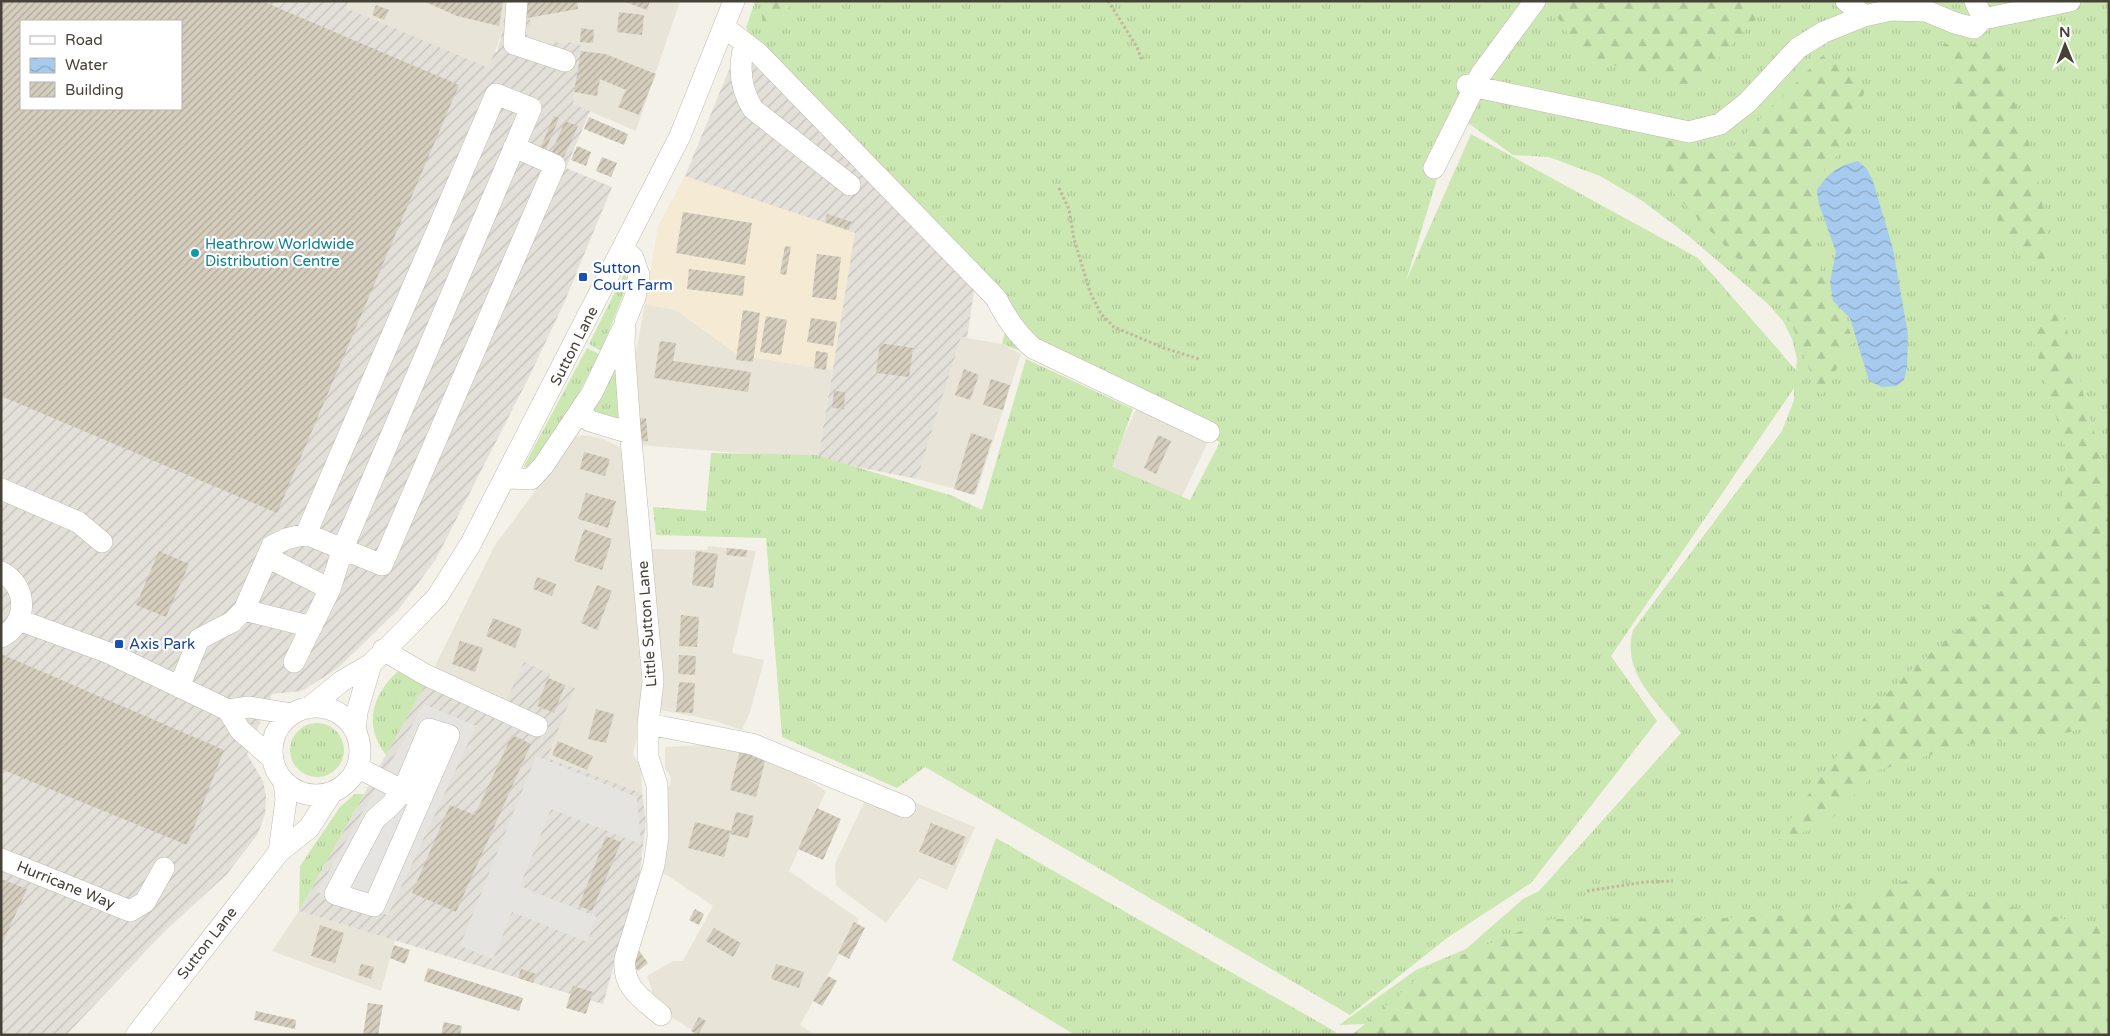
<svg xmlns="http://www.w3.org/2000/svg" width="2110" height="1036" viewBox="0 0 2110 1036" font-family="'Varela Round',sans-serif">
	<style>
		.residential { fill: #e8e4d7 }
		.commercial { fill: #f5ead4 }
		.industrial { fill: url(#industrial-furrows); fill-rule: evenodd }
		.grass { fill: url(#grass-tufts); fill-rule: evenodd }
		.forest { fill: url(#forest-firs) }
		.parking { fill: #e5e4e0 }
		.water { fill: url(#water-waves) }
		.building { fill: url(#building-hatch); fill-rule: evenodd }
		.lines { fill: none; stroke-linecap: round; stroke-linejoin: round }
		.minor-casing { stroke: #bfbaab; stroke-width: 22 }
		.path { stroke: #c1b79d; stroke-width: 3; stroke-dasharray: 2.5 2.5; stroke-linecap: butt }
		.minor { stroke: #fff; stroke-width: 21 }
		.culture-dot { fill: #0f9aa8; stroke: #fff; stroke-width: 2 }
		.transit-dot { fill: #1a4fb4; stroke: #fff; stroke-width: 2 }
		.labels { text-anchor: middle; stroke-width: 4.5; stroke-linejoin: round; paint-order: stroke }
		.culture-label { font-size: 15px; fill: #0d838f; stroke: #fff; text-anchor: start }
		.transit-label { font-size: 15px; fill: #164399; stroke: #fff; text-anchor: start }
		.street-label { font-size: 15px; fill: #474237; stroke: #fff }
	</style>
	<defs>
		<pattern id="industrial-furrows" width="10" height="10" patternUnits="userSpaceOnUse" patternTransform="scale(1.25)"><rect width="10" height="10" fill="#e3e0da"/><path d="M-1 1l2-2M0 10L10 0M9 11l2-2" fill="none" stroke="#c4c1bc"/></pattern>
		<pattern id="grass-tufts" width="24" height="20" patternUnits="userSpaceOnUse" patternTransform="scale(1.25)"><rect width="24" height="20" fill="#cbe7b2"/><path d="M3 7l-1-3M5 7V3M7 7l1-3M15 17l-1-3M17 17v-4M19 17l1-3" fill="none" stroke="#b0c79a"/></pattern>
		<pattern id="forest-firs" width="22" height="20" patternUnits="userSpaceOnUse" patternTransform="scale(1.25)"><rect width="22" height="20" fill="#cbe7b2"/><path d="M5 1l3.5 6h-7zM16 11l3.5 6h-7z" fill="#b0c79a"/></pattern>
		<pattern id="water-waves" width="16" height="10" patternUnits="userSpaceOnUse" patternTransform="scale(1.25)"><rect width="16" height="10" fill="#a7cbef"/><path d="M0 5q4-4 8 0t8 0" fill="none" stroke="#8aa6c2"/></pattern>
		<pattern id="building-hatch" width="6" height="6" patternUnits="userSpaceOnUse" patternTransform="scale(1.25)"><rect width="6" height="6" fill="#d5cebe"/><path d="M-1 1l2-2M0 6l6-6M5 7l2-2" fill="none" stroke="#afa99b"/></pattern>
	</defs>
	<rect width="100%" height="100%" fill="#f4f1e9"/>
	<!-- residential -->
	<path class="residential" d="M349 1H512L510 15 504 14 503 29 489 69 346 8Z
		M521 1H680L636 131 573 104 582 46 551 47 528 37 526 35Z
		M645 304 676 310 738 355 832 370 818 459 638 445 634 363Z
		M961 337 1002 344 1021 354 976 494 917 479Z
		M1138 405 1210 437 1180 501 1109 468Z
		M582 435 601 438 620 447 622 453 642 685 641 721 633 754 641 767 642 793 546 758 574 688 565 685 508 699 433 670 495 545 575 437Z
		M708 546 756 551 732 653 764 660 750 712 742 730 712 720 661 710 649 549 707 550Z
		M722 744 769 756 826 791 789 871 859 919 800 1025 815 1035H700L668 1015 650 999 652 990 647 976 673 961H683L713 906 667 875 659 873 666 789 670 785 671 777 665 768V747Z
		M872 785 975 827 947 890 919 878 886 923 836 886 835 864Z
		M299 911 395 940 381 991 272 951Z"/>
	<!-- commercial -->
	<path class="commercial" d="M685 176 856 233 832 370 738 355 676 310 645 304 658 226Z"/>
	<!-- industrial -->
	<path class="industrial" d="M1 1H349L346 8 489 68 494 52H497L503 29 504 14 529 12 531 26 525 28 528 37 551 47 554 41 566 46 569 42 582 46 573 104 590 111 566 168 612 187 564 303 529 377 436 559 399 609 338 668 302 691 272 694 247 754 263 781 266 796 265 814 258 834 227 874 163 933 66 1035H1ZM21 21H181V109H21Z
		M742 53 975 285 967 338 961 337 917 479 818 459 855 233 685 176 734 58Z
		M524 662 550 674 548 679 575 688 547 758 642 793 646 821 640 872 603 1004 299 911 433 670 507 699Z"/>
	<!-- grass -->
	<path class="grass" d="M755 1H2109V996L1339 1025 1416 970 1466 949 1523 899 1539 891 1681 733C1658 702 1621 674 1633 630L1782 431 1794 400V388L1611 656 1657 721 1531 883 1447 938 1350 1015 925 767 897 788 782 737 766 538 656 535 653 507 706 511 711 453 816 455 953 496 982 510 1026 359 1133 409 1112 467 1190 500 1220 442 1036 357 1002 344 1007 324 755 42 746 28ZM1450 110 1513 155 1549 157 1600 176 1641 200 1685 233 1767 303 1783 321 1792 339 1797 359 1796 370 1698 258 1471 134 1406 281 1443 159Z
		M624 274 629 280 601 351 589 344Z
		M587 348 599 354 569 412 529 472 524 466Z
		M619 357 623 420 593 412 592 408Z
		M398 671 425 685 386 755C363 725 372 695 398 671Z
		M290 750a27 27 0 1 1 54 0a27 27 0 1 1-54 0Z
		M355 794H364L299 911 300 866 340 807Z
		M996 838 1336 1032 1334 1035H1075L952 960Z"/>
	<!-- forest -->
	<path class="forest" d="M761 1H796L763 33Z
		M1547 1H1748L1761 14 1691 87 1583 57Z
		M1943 44 1995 45 2035 161 2054 273 2011 251 1963 140Z
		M1826 52 1865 90 1847 144 1817 178 1814 257 1854 340 1820 396 1786 309 1655 174 1666 140 1724 156Z
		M2059 297 2086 405 2109 481V722L2053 736 1967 744 1877 771 1826 825 1774 842 1870 710 1912 669 1995 598 2060 525 2066 450 2032 337Z
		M1921 874 1986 901 2094 926 2109 924V1035H1352L1429 968 1551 919 1731 918 1825 913Z"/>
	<!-- parking -->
	<path class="parking" d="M424 704 476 726 388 915 317 892Z
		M536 756 637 797 641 844 551 809 520 886 597 917 587 942 512 912 493 959 460 946Z"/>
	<!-- water -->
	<path class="water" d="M1858 161 1867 169 1873 181 1893 249 1908 334 1907 367 1904 380 1897 386 1882 387 1869 381 1850 318 1833 301 1830 282 1836 252 1819 204 1817 190C1827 174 1839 165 1858 161Z"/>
	<!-- building -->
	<path class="building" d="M1 1H262L459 85 277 513 1 396ZM21 21H181V109H21Z
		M423 1H503L499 26 457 16Z
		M524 1H577L578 9 527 18Z
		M623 1H650L647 10Z
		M376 5 389 10 384 20 372 15Z
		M619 12 644 15 642 35 617 32Z
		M581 28 594 30 593 43 580 42Z
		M581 51 605 54 656 74 639 115 618 107 626 90 600 79 597 96 574 92Z
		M554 116 559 118 544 154 539 151Z
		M589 117 628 134 624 145 584 129Z
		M565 121 578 126 562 161 550 156Z
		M577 146 591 152 586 166 571 160Z
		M602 157 617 163 611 177 596 171Z
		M683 212 752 223 745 265 676 253Z
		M827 214 852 222 849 230 825 222Z
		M785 246 791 247 786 275 780 274Z
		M817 254 841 257 836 300 812 297Z
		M689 269 745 276 743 296 687 289Z
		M743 310 760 313 753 362 736 360Z
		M766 316 787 320 781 355 760 352Z
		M811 318 837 322 833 346 807 342Z
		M660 341 676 343 673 361 751 372 748 392 654 378Z
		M880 343 913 348 909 377 876 373Z
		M816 351 828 353 826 370 814 368Z
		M964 369 979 375 970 400 955 395Z
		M991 379 1010 385 1003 410 983 405Z
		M834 391 845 392 844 409 832 408Z
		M646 418 648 441 638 442 636 419Z
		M971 433 992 440 974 495 954 489Z
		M1158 435 1171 441 1156 474 1144 468Z
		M584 452 610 459 605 476 580 469Z
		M586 493 616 501 608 528 578 519Z
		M584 529 612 539 602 570 574 561Z
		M727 548 747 550 746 557 726 555Z
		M159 551 189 564 166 617 136 605Z
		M696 551 718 554 713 588 692 585Z
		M537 577 556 584 552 596 533 589Z
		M597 585 612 591 597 630 581 623Z
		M681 615 699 617 697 647 679 646Z
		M493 618 522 629 515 648 486 636Z
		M460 641 483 648 475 672 452 664Z
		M1 654 224 750 187 845 1 769Z
		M679 655 696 656 695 675 678 674Z
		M548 678 565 685 554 713 537 706Z
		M679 682 695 683 693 713 676 712Z
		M596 709 614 714 606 743 588 739Z
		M512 735 531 744 456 912 412 893 450 805 475 815Z
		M558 741 593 756 587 770 552 755Z
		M740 751 766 757 756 797 730 790Z
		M817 808 841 819 823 860 798 849Z
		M736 812 754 816 748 838 730 834 724 857 688 848 695 822 731 831Z
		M931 823 966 837 954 866 919 852Z
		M606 836 621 842 592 911 579 906Z
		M1 879 27 889 1 946Z
		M695 909 704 914 699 925 689 920Z
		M854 922 865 928 849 959 838 953Z
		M320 925 344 933 335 963 311 956Z
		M714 928 741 943 733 957 706 941Z
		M394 945 410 950 405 964 390 958Z
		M637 948 648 963 638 971 626 955Z
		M361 964 374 967 371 979 358 975Z
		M776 964 804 972 799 988 771 979Z
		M428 968 523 998 519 1011 424 981Z
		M521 969 536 974 533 983 518 978Z
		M828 976 837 981 822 1006 813 1001Z
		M573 986 593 992 586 1014 566 1008Z
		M368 1003 383 1005 378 1035H363Z
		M256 1011 296 1020 295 1029 254 1020Z
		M699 1017 706 1021 698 1035 691 1031Z
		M444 1022 462 1026 460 1035H441Z"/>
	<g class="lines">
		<defs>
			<path id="minor" d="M517 1 514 44 565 61
				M1846 1 1864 16
				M1975 1 1983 19 2070 1
				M724 27 758 53 996 298C1006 318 1016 333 1033 348L1209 432
				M745 43C738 66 740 88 753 109L850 185
				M1467 85 1689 132 1720 124 1748 102 1798 48 1824 32 1864 16 1891 10 1926 11 1955 23 1974 28 1983 19
				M1434 168 1481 74 1535 1
				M624 249 633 258 639 275 635 297 625 322 624 344 630 429 653 681 648 724V757L657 785 658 837 654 865 625 959C622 987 641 998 661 1015
				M580 412 590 421 630 433
				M507 478 531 479 543 466 592 393 622 330
				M1 489 78 522 102 542
				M267 557 330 589
				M1 572C28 585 29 624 1 637
				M244 610 312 627
				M19 620 109 653 228 710 249 707 292 714
				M383 650 426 675 537 726
				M294 662 330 589 343 548 531 108 496 94 306 534
				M179 687 199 639 232 622 244 610 272 546 286 539 306 534 382 565 555 165 514 147
				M310 707 342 681 371 664 407 628 437 597 470 545 680 136 734 1
				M272 751a44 44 0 1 1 88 0a44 44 0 1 1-88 0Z
				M228 710 240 730 273 759
				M648 724 752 744 905 807
				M429 729 449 735 374 906 335 894 375 819 390 806 403 791Z
				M355 730 357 712 371 664
				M357 767 415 797
				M279 852 286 800 284 781
				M1 859 130 911 145 902 164 868
				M136 1035 279 852 309 828 332 792"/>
		</defs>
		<!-- minor casing -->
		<use href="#minor" class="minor-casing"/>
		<!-- path -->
		<path class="path" d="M1108 1 1137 47 1142 61
			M1059 188 1069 209 1074 239 1090 292 1101 314 1114 327 1164 348 1199 359
			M1587 891 1645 882 1673 881"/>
		<!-- minor -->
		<use href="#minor" class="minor"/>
	</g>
	<!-- markers -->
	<circle class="culture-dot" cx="195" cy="253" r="5"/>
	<g class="transit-dot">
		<rect x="578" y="272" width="10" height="10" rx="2.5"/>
		<rect x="114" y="639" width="10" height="10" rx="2.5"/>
	</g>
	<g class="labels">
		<!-- culture labels -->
		<g class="culture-label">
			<text x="205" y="249">Heathrow Worldwide<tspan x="205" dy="17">Distribution Centre</tspan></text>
		</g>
		<!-- transit labels -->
		<g class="transit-label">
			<text x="593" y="273">Sutton<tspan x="593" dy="17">Court Farm</tspan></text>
			<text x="129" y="649">Axis Park</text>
		</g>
		<!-- street labels -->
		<g class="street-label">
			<text transform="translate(574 346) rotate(-63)" y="5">Sutton Lane</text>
			<text transform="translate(647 624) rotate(-94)" y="5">Little Sutton Lane</text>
			<text transform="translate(66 885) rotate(22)" y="5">Hurricane Way</text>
			<text transform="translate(207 943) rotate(-52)" y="5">Sutton Lane</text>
		</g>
	</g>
	<!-- border -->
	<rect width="2110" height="1036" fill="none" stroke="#474237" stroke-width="5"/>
	<!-- legend -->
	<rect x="20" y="20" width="162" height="90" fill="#ffffff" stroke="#b5b3af"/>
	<rect x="30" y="36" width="25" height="8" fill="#ffffff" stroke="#b5b3af"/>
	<text x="65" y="45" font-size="15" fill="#474237">Road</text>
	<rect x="30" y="58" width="25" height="15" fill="url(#water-waves)" stroke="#b5b3af"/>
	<text x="65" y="70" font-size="15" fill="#474237">Water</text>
	<rect x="30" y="82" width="25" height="15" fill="url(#building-hatch)" stroke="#b5b3af"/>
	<text x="65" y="95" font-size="15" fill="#474237">Building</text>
	<!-- north arrow -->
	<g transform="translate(2065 45) rotate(359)" stroke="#ffffff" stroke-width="4" paint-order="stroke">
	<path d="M0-4L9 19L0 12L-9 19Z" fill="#474237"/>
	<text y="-8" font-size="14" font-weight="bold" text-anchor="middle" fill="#474237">N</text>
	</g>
</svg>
